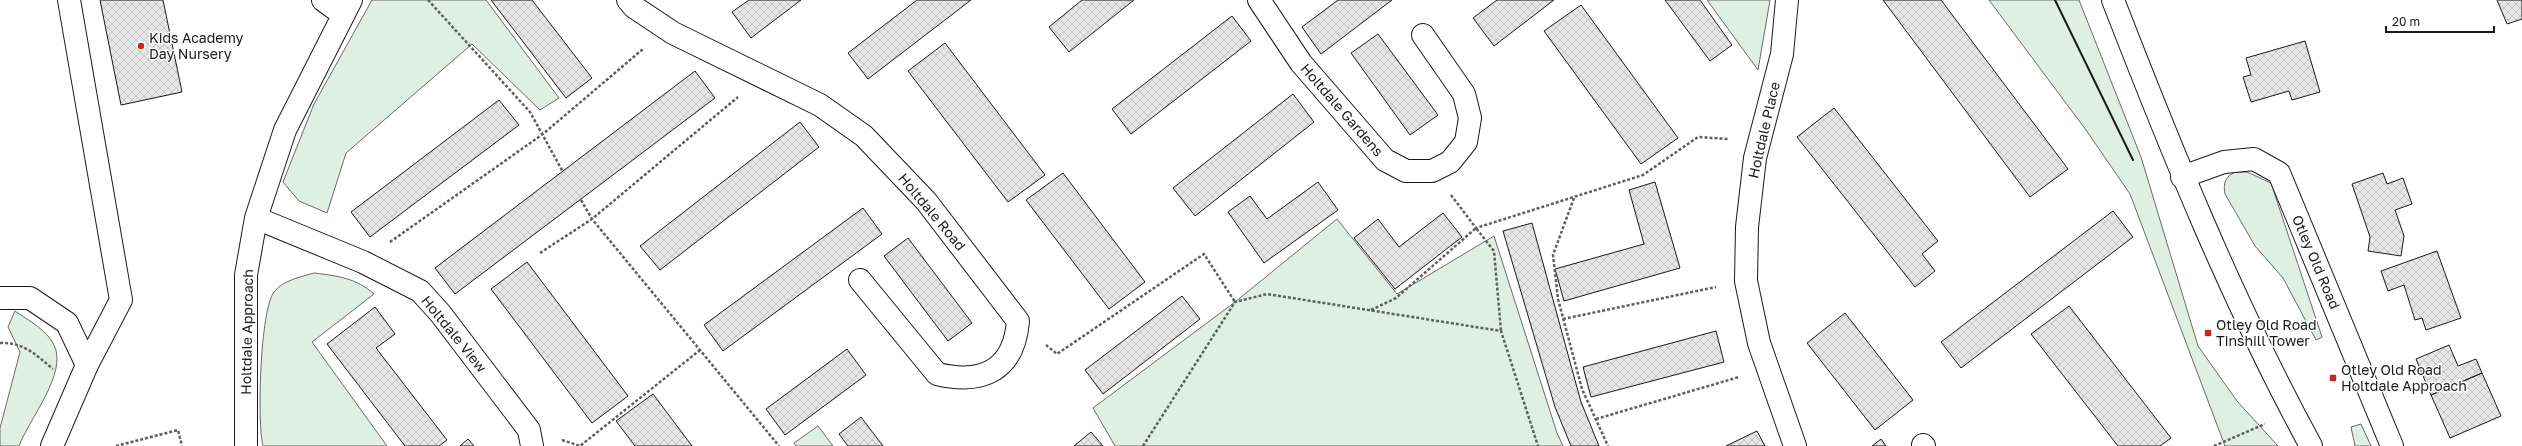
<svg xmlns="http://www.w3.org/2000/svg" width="2522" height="446" viewBox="0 0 2522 446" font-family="'Golos Text',sans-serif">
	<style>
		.green { fill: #e0efe3; stroke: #6a6a6a }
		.building { fill: url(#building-cross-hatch); stroke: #1a1a1a }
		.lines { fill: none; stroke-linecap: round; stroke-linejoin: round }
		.minor-casing { stroke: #1a1a1a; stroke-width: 24 }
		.path { stroke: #5f5f5f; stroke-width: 2.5; stroke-dasharray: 3 2; stroke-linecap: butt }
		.minor { stroke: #fff; stroke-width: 22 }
		.wall { stroke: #1a1a1a; stroke-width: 2 }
		.poi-dot { fill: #c62828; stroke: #fff; stroke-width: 1.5 }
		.labels { text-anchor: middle; stroke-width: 3; stroke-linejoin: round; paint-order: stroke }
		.poi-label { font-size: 14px; fill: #1a1a1a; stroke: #fff; text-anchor: start }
		.street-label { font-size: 14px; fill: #1a1a1a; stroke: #fff }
	</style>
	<defs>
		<pattern id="building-cross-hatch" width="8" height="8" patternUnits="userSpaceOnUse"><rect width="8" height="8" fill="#e6e6e6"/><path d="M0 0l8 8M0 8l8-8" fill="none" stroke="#c5c5c5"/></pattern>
	</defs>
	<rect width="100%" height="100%" fill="#fff"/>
	<!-- green -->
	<path class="green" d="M372 0H486L559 98 540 110 472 44 346 153 327 213 299 201 283 182 314 104Z
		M1707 0H1770L1758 70Z
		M1989 0H2079L2141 157 2198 346 2237 401 2278 446H2225L2130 194 2086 130Z
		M2235 172H2247L2271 183 2322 337 2316 340 2283 278 2255 246 2225 194C2223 183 2225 177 2235 172Z
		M1337 219 1397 294 1494 236 1557 433 1563 446H1115L1093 408 1235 302Z
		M314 273C338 276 356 278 374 294L312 342 387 446H263C257 423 260 310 274 292 283 280 301 277 314 273Z
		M15 311C28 320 47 330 54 345 68 373 29 419 19 446H0V428L20 352 8 327Z
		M2361 424 2371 446H2355L2351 427Z
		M818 426 833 446H796L794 443Z"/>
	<!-- building -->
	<path class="building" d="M100 0H163L182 92 121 105Z
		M491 0H532L592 78 566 98Z
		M749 0H801L751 38 732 12Z
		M917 0H971L868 79 848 53Z
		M1082 0H1134L1069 52 1049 27Z
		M1338 0H1392L1321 54 1302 27Z
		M1497 0H1554L1494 46 1473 18Z
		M1665 0H1700L1732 45 1710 61Z
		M1883 0H1941L2068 169 2030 197Z
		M2497 0H2522V19L2507 24Z
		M1581 5 1678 138 1641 164 1544 31Z
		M1232 16 1251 41 1131 134 1112 109Z
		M1378 34 1438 115 1410 135 1351 53Z
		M2305 41 2320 92 2292 100 2289 91 2251 102 2243 77 2251 75 2246 58Z
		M945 43 1045 175 1008 202 908 71Z
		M695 71 715 98 455 294 435 268Z
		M1293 94 1314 122 1195 216 1173 188Z
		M499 100 519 125 370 237 351 212Z
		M1834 108 1938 241 1922 254 1935 271 1915 287 1797 137Z
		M800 122 819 147 660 270 640 246Z
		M1063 173 1145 282 1109 309 1026 200Z
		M2383 173 2387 184 2403 178 2412 204 2395 210 2404 236 2401 256 2368 251 2370 237 2352 184Z
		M1318 182 1338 210 1264 263 1228 212 1250 196 1267 219Z
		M1655 182 1680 268 1564 301 1555 269 1644 244 1629 190Z
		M863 208 882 234 723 351 704 325Z
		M2113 211 2133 237 1961 368 1941 342Z
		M1443 213 1462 237 1395 289 1354 238 1378 219 1399 247Z
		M1532 223 1581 402 1599 446H1571L1555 407 1503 231Z
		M908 238 972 323 948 341 884 256Z
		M2437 251 2461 318 2426 330 2422 318 2415 320 2404 285 2388 291 2381 271Z
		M527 262 628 396 592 423 491 289Z
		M1182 296 1200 319 1103 394 1085 370Z
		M2069 306 2171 438 2160 446H2118L2031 334Z
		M375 307 395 334 376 348 447 440 439 446H405L327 344Z
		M1845 313 1913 400 1875 430 1807 343Z
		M1716 331 1724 362 1591 397 1583 367Z
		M2449 345 2458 366 2476 359 2482 373 2431 395 2416 359Z
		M847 349 866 375 785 435 766 409Z
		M2482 373 2501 416 2450 438 2431 395Z
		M653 394 692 446H635L616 421Z
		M861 417 883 446H848L839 434Z
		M1757 431 1765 446H1726Z
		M1091 432 1103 446H1074Z
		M468 439 474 446H460Z
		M1881 439 1886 446H1872Z"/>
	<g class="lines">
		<defs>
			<path id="minor" d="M323 0 342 14
				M628 0 634 7 673 33 820 105 864 136 926 201 1018 321C1014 370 983 385 937 374L860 280
				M1259 0 1301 63 1385 160 1406 171H1432L1450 162 1466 142 1470 118 1464 94 1423 35
				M1787 0 1782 54 1755 158 1747 227 1746 281 1759 343 1795 446
				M2113 0C2172 152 2233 303 2311 446
				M2182 177 2224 162 2254 159 2279 173 2392 446
				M256 218 363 262 420 291 440 313 529 430 532 446
				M0 298H30L67 323 87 365
				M1923 445 1924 446
				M52 446 87 365 121 300 69 0
				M246 446V275L256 218 285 130 351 0"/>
		</defs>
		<!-- minor casing -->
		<use href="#minor" class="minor-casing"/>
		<!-- path -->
		<path class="path" d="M428 0 530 112 563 172
			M1451 195 1476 228 1643 175 1698 137 1729 139
			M1574 198 1553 255 1558 299 1582 389 1608 446
			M581 200 592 219 779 446
			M390 242 543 134 643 49
			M540 253 592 219 738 97
			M1371 310 1396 298 1476 228 1494 251 1501 331
			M1563 319 1716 287
			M0 343C24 342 36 355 53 369
			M1046 345 1057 354 1204 254 1235 302
			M1596 419 1739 377
			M562 440 580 446 700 350
			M116 446 178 430 182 446
			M1143 446 1235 302 1267 294 1501 331 1538 446
			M2214 446 2265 424"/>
		<!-- minor -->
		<use href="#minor" class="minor"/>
		<!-- wall -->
		<path class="wall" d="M2055 0 2133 160"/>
	</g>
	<!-- markers -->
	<g class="poi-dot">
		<circle cx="141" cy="46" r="4"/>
		<rect x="2204" y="329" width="8" height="8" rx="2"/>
		<rect x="2329" y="374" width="8" height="8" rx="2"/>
	</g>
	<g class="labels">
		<!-- poi labels -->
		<g class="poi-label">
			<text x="149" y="43">Kids Academy<tspan x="149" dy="16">Day Nursery</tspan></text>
			<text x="2216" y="330">Otley Old Road<tspan x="2216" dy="16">Tinshill Tower</tspan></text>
			<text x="2341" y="375">Otley Old Road<tspan x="2341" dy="16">Holtdale Approach</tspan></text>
		</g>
		<!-- street labels -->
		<g class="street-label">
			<text transform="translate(1342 110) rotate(49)" y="5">Holtdale Gardens</text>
			<text transform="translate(1764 130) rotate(-77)" y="5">Holtdale Place</text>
			<text transform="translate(932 212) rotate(50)" y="5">Holtdale Road</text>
			<text transform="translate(2316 262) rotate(67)" y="5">Otley Old Road</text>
			<text transform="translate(247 332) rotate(-89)" y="5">Holtdale Approach</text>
			<text transform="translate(454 334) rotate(51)" y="5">Holtdale View</text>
		</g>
	</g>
	<!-- scale -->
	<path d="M2386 26v6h108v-6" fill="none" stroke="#1a1a1a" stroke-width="2"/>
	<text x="2392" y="26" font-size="12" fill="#1a1a1a" stroke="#ffffff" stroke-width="3" paint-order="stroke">20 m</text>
</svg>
